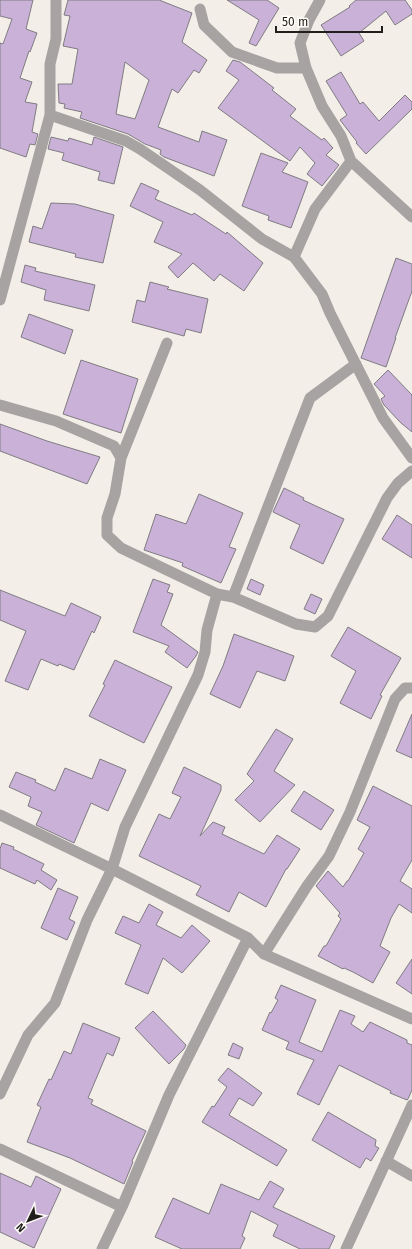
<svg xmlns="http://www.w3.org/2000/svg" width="412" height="1249" viewBox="0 0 412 1249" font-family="'Fira Sans',sans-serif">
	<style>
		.building { fill: #c9b1d8; stroke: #807c82; fill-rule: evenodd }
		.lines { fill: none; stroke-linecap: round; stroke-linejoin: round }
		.street { stroke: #a6a3a2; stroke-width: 11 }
	</style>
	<rect width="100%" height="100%" fill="#f3eee8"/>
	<!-- building -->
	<path class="building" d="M0 0H33L26 29 37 33 30 52 29 51 20 78 32 82 25 102 37 104 32 132 38 134 35 145 30 144 26 157 0 148V43L3 44 12 19 0 16Z
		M68 0H159L192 13 182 42 207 60 199 73 194 70 178 93 172 89 158 127 199 142 202 131 227 140 214 176 164 157 160 154 161 150 145 144 128 134 80 118 82 112 64 108 65 104 59 103 58 84H72L78 49 63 46 70 16 64 15ZM125 62 149 80 135 119 116 114Z
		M227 0H267L279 8 256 46 249 43 259 20Z
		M356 0H405L412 10V14L395 25 386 11 359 33 364 41 341 56 321 25 350 7 349 6Z
		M233 60 240 62 274 88 272 90 296 109 290 116 322 140 324 138 333 148 326 155 339 165 322 186 307 174 315 163 300 147 290 161 218 108 239 80 226 71Z
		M341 72 360 104 363 102 379 121 405 95 412 102V109L366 154 356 143 357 142 340 120 347 115 326 81Z
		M51 137 68 141 69 138 92 145 94 137 123 147 114 184 98 180 100 172 62 160 64 153 48 149Z
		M261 153 288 163 282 172 308 182 291 228 268 220 269 216 242 206Z
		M141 183 159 191 155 199 192 215 194 213 226 234 227 232 263 263 244 291 220 274 214 281 193 263 178 278 168 267 182 254 154 242 163 222 130 206Z
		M51 203 75 204 114 215 103 263 75 257 76 254 29 242 33 226 42 229Z
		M396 258 412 264V291L395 338H396L386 367 361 358Z
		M25 265 36 268 35 271 95 285 89 311 44 300 46 290 21 282Z
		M150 282 169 287 167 289 208 299 201 333 186 329 184 336 132 322 137 300 145 302Z
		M29 314 73 330 65 354 21 337Z
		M81 360 138 379 121 433 63 414Z
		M388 370 412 395V432L401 423 384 405 381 399 385 396 374 384Z
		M0 424 47 441 100 457 87 484 0 451Z
		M284 488 304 498 303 500 344 519 323 564 290 548 300 525 273 512Z
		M199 494 243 513 229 547 236 549 221 583 182 566 183 563 144 550 156 514 186 524Z
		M397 515 412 525V558L382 539Z
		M153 579 170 585 167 592 173 594 161 625 198 652 196 656 187 668 165 652 169 646 133 632Z
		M251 579 264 585 260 595 247 589Z
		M0 590 65 616 71 603 101 617 94 633 92 631 74 670 59 664 58 666 41 659 28 690 5 681 26 631 0 620Z
		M311 594 322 599 315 614 304 609Z
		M348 627 401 658 380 695 382 696 371 719 340 703 356 671 331 656Z
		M234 634 294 656 285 681 257 671 240 708 210 694 223 666Z
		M115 660 172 687 144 743 89 716 105 685 103 684Z
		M412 714V758L396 751Z
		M276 729 293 739 274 771 295 785 260 822 235 800 254 781 247 774Z
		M100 759 126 770 108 811 91 803 74 843 36 825 42 812 28 806 31 797 9 787 16 772 36 780 35 782 55 791 65 768 92 779Z
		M184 767 221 785V790L200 836 213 822 225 827 222 834 264 854 277 835 300 849 287 869H286L266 907 239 892 229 912 196 895 201 886 139 856 159 814 170 819 181 797 172 793Z
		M373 786 412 806V860L400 881 412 889V913L399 904 391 918 380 946 390 952 373 983 353 972 344 968 343 969 318 956 324 946H326L341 919 338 916 340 913 316 886 328 871 343 887 347 881H348L364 853 358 849 370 827 357 820Z
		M304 791 334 810 321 830 291 811Z
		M2 843 14 847 13 849 44 864 41 870 57 880 51 890 37 880 35 884 0 868V849Z
		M58 888 78 897 69 919 75 922 67 940 41 928Z
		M149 904 163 912 156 925 181 938 192 925 210 941 182 973 163 958 148 994 125 984 141 945 115 933 123 916 139 923Z
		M412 959V994L396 983Z
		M281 985 316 1000 299 1042 322 1052 340 1010 355 1016 351 1024 363 1032 370 1022 407 1040V1043L412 1045V1090L408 1099 407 1100 390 1093 391 1091 339 1065 319 1105 297 1094 314 1060 286 1049 289 1042 262 1030 270 1012 271 1013 278 1000 275 998Z
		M153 1011 186 1045 184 1049 169 1064 135 1028Z
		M83 1023 120 1038 113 1056 107 1053 88 1098 93 1100 91 1104 146 1131 132 1161 133 1162 124 1184 70 1158 27 1142 41 1107 37 1105 49 1079 51 1080 64 1051 71 1054Z
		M233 1043 243 1048 239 1059 228 1055Z
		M228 1068 262 1093 253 1106 239 1098 229 1115 287 1150 277 1166 202 1122 212 1106 214 1107 227 1087 218 1080Z
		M328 1112 376 1140 375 1146 379 1148 371 1161 366 1158 360 1168 312 1140Z
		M0 1173 31 1187 36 1176 61 1189 34 1248 0 1232Z
		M270 1181 284 1189 273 1207 335 1236 329 1249H300L273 1236 278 1225 251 1211 242 1236 245 1238 240 1249H182L155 1237 173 1198 209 1214 221 1184 259 1200Z"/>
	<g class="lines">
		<!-- street -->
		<path class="street" d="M320 0 309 20 300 43 306 68 322 106 341 136 351 161 412 217
			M200 9 204 25 232 52 277 68H306
			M50 115 126 141 140 149 200 190 262 239 294 257 322 294 330 313 383 418 412 458
			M294 257 315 209 351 161
			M0 300 50 115V64L56 39V0
			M0 405 56 421 114 446 121 458 115 494 107 518V535L121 548 217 594 207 630 205 652 198 675 125 827 112 869 87 920 55 1003 28 1035 0 1094
			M121 458 167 343
			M217 594 233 597 296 624 315 627 328 616 387 498 398 483 412 471
			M233 597 310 398 356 364
			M0 815 112 869 248 938 264 954 412 1019
			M264 954 307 886 329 856 350 812 395 699 405 688H412
			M0 1149 122 1207
			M386 1161 412 1176
			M102 1249 122 1207 169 1095 248 938
			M346 1249 412 1105"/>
	</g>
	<!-- north arrow -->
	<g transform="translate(28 1221) rotate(227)" stroke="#fffcf8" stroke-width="3" paint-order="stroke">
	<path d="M0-3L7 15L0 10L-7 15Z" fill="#201f1c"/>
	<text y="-6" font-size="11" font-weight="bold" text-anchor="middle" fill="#201f1c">N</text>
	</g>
	<!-- scale -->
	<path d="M276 26v6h106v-6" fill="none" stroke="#201f1c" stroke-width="2"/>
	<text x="282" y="26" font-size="12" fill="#201f1c" stroke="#fffcf8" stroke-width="3" paint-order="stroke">50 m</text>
</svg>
